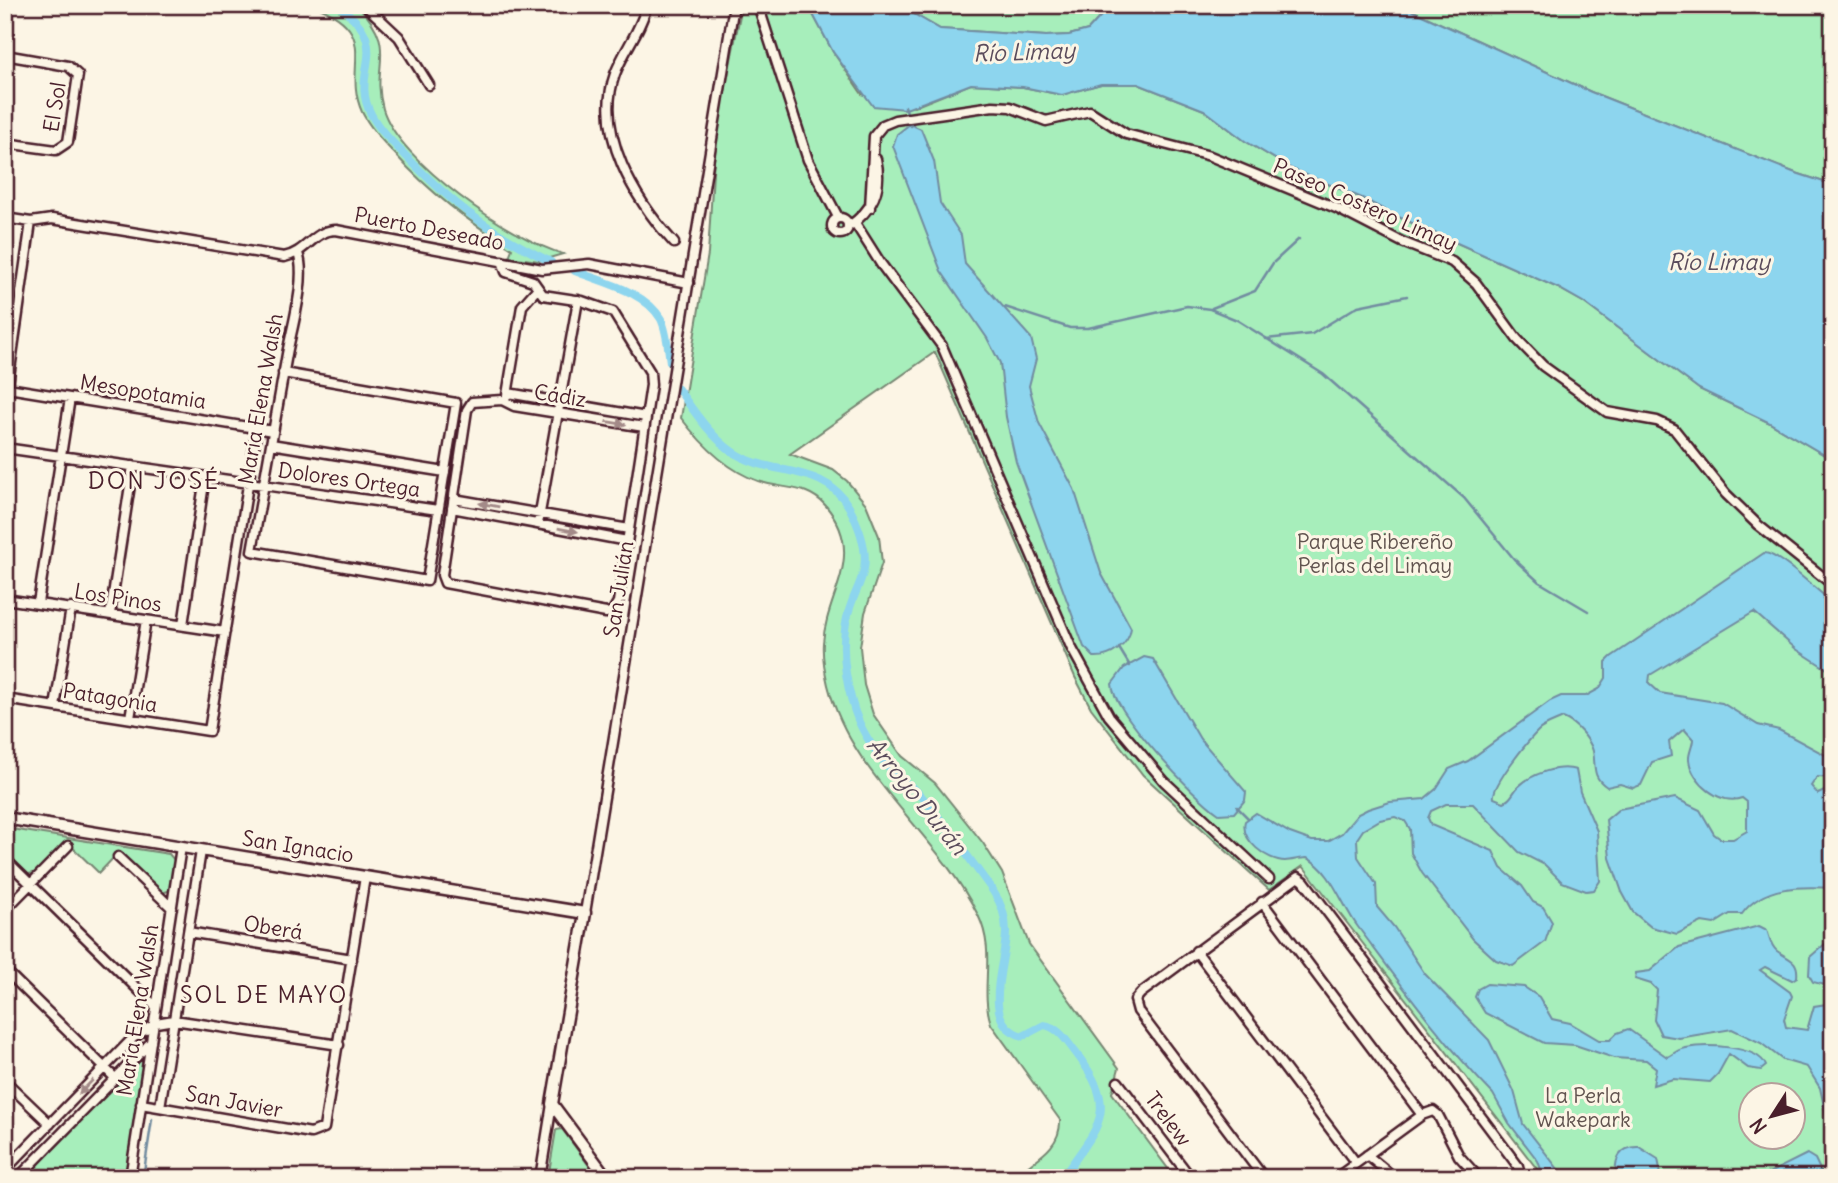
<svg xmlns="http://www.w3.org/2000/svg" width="1838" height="1183" viewBox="0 0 1838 1183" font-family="Delius,sans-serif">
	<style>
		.green { fill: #a7eebb; stroke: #788673; stroke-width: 2; fill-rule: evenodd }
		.water { fill: #8dd5ee; stroke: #728ca0; stroke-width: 2 }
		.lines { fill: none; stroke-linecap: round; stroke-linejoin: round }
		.stream { stroke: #728ca0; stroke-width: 2.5 }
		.canal { stroke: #8dd5ee; stroke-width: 8 }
		.minor-casing { stroke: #4a1f2b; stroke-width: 13 }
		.major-casing { stroke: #4a1f2b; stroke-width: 15 }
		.minor { stroke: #fcf5e5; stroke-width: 8 }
		.major { stroke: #fcf5e5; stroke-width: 10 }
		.oneway { fill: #a38a88 }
		.labels { text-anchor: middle; stroke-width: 6; stroke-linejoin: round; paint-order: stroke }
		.street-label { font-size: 21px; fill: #4a1f2b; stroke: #fcf5e5 }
		.park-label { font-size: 21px; fill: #61534f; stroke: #fcf5e5 }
		.water-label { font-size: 23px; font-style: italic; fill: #5b4c5c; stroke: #fcf5e5 }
		.neighbourhood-label { font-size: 23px; letter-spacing: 2px; fill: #4a1f2b; stroke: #fcf5e5 }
		.quarter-label { font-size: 24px; letter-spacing: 2px; fill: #4a1f2b; stroke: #fcf5e5 }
	</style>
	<rect width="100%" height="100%" fill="#fcf5e5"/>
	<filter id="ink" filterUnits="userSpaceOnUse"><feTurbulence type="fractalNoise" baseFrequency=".0143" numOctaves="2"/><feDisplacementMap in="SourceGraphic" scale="14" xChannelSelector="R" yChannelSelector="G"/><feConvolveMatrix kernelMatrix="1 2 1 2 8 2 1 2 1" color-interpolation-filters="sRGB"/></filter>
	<g filter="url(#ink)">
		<!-- green -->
		<path class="green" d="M312 5H357C400 48 370 63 383 109 399 162 511 239 563 254L539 261 509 257 512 249C468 221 430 193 395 154 382 141 370 128 362 112 341 65 384 32 312 5Z
			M742 5H808L833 52 862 94 914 107 971 84 1023 87 1061 95 1101 84H1138L1204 110 1245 141 1292 169 1362 198 1392 214 1558 288 1583 302 1699 389 1768 422 1833 460V1178H1531L1537 1169 1303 866 1269 890 1143 775 1091 708 1075 677 935 352 790 454 833 470 847 481 866 504 879 536 882 563 865 613 860 647 864 685 873 714 902 756 935 783 983 843 1002 873 1029 944 1119 1068 1112 1093 1175 1178H1013C1033 1160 1061 1150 1060 1120L991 1024C979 987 997 954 978 915 938 834 851 776 828 685 825 672 822 656 823 643 826 593 867 556 826 506 807 484 784 490 758 481 726 470 701 444 681 418L708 254 715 140ZM1750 1096H1792V1138H1750Z
			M898 5H1111L1088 30 1069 35 1046 36 940 29Z
			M1400 5H1833V185L1793 172 1591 92Z
			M5 828 169 854 176 862 171 890 162 893 119 852 99 873 66 841 35 873 28 874 5 853Z
			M140 1058 143 1063 125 1178H22Z
			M562 1129 598 1178H548L556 1130Z"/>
		<!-- water -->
		<path class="water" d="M808 5H898L940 29 1046 36 1069 35 1088 30 1111 5H1400L1591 92 1793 172 1833 185V460L1768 422 1699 389 1583 302 1558 288 1392 214 1362 198 1292 169 1245 141 1204 110 1138 84H1101L1062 95 1023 87 971 84 906 109 873 106 833 52Z
			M910 124 921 129 934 161 940 203 961 235 965 264 1031 338 1036 359 1029 386 1039 423 1074 489 1101 573 1131 628C1129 645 1111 658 1094 657L1084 647 1016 462 1006 417 1000 363 987 338 941 271 893 146 897 134Z
			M1764 553C1778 553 1819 592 1833 603V673L1796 649 1754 612 1650 675 1649 683 1660 693 1722 703 1758 725 1779 730 1833 759V778L1817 777 1811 786 1818 794 1833 787V888C1801 886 1763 885 1742 914H1730L1714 924 1702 922 1677 934 1651 927 1633 912 1622 892 1610 858 1606 820 1619 809 1675 798 1700 810 1714 834 1721 839H1733L1747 831V802L1742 798C1720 806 1692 783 1689 760 1688 754 1693 746 1693 739L1684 729 1669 742 1671 756 1652 762 1641 785 1633 788 1620 784 1607 787C1591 777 1596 766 1593 751 1590 739 1574 722 1563 718 1555 722 1544 725 1538 731 1528 741 1491 786 1494 798L1504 802C1512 799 1512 793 1518 787 1531 774 1559 764 1576 770L1580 792 1597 831 1600 881 1594 890 1586 891 1562 882 1545 865 1519 852 1473 804H1446L1431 811 1428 818 1431 825 1493 851 1501 868 1522 886 1533 902 1543 907 1552 922 1545 942 1513 966 1496 960 1473 939 1422 873 1411 853 1410 829 1405 821 1395 817 1380 820 1363 830 1357 839 1358 857 1376 884 1377 907 1394 927 1425 974 1489 1040 1514 1091 1523 1124 1565 1178H1544L1538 1161 1509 1123 1493 1094C1443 1043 1400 983 1358 927 1342 906 1332 870 1307 858 1299 858 1292 861 1285 861 1267 861 1240 840 1245 821L1256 813 1290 833 1312 841H1328L1342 833 1358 814 1368 809 1390 802 1424 799 1436 789 1449 769 1468 761 1550 701 1561 696H1586L1599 689 1606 678V662L1611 657Z
			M1144 657 1153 659 1200 739 1246 792 1245 800 1234 813 1219 814C1194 797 1113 712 1112 684L1124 668Z
			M1759 926 1767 930C1770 938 1770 945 1777 951 1788 959 1799 959 1797 977L1792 980 1765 967 1760 970 1790 992 1792 996 1784 1019 1786 1027 1807 1030 1814 1006 1833 1003V1147L1820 1088 1807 1067 1783 1060 1761 1043 1732 1029 1679 1038 1661 1035 1654 1020 1657 990 1651 984 1635 979 1636 973 1650 971 1679 947Z
			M1833 937V987L1813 982 1809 975 1810 957Z
			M1487 984 1524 987 1539 997 1552 1019 1570 1023 1599 1040H1610L1617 1033 1628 1029 1667 1057C1673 1055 1675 1051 1682 1049 1701 1043 1759 1045 1766 1066L1761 1070 1748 1068 1729 1054 1718 1074 1710 1082 1673 1079 1653 1085 1656 1068 1646 1060 1614 1058 1575 1045 1544 1043 1485 1013 1475 997 1478 989Z
			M1639 1147 1658 1159 1660 1169 1658 1178H1616C1614 1160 1619 1146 1639 1147Z
			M1807 1154 1815 1159 1824 1178H1759Z"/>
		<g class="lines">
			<!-- stream -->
			<path class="stream" d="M905 106 911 126
				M1005 307 1070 328H1088L1187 306 1210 309 1237 320 1323 374 1464 498 1514 559 1539 582 1588 611
				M1212 308 1255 291 1273 263 1299 239
				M1266 339 1312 334 1358 306 1407 296
				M1119 648 1130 666
				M1237 807 1248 818
				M143 1178 152 1119"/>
			<!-- canal -->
			<path class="canal" d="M337 5C397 46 348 71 371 114 379 130 393 143 405 155 454 206 488 231 551 262
				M575 271C602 282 645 291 661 319 667 331 668 348 670 362
				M678 389C694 411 710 436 733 452 770 477 824 463 849 507 859 526 869 552 863 573 859 588 850 602 847 618 841 644 845 676 852 702 859 729 876 754 895 774 904 782 915 788 923 798 948 827 970 860 993 891 1001 903 1006 916 1006 931 1007 960 978 1024 1023 1036L1044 1025C1059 1027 1068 1043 1076 1053 1121 1111 1098 1127 1062 1178"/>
			<defs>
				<path id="minor" d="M365 5 399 37 429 85
					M647 5C641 30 624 50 615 74 594 133 635 200 674 243
					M758 5 808 160 838 217
					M5 55 68 66 78 75 68 142 56 150 5 143
					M870 208 874 136 883 125 895 120 993 106 1010 107 1046 121 1090 111 1126 134 1210 156 1336 208 1402 242 1452 262 1476 283 1517 339 1543 366 1607 412 1657 421 1674 429 1726 494 1758 525 1833 585
					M832 226a8 8 0 1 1 16 0a8 8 0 1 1-16 0Z
					M5 218 31 222 52 219 284 257C306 253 314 230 336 230L542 269 589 264 689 283
					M855 223 881 264 942 346 1071 647 1109 716 1164 781 1269 879
					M848 227C873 210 883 189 876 159
					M502 261 506 272 533 281 543 295 582 301 613 312 650 372 651 385 618 602 612 612 606 613 445 583 442 575 467 410 472 402 502 400 514 406 644 427
					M283 373 456 403 427 581 252 551C264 485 275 419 287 354 292 327 307 278 298 253
					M8 388 273 431
					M508 393 646 417
					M507 395 522 306 537 289
					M5 405 31 222
					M271 444 445 472
					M5 448 438 510
					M454 499 629 529
					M452 508 627 541
					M538 524 578 300
					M5 599 225 632
					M38 603 70 398
					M110 614 133 466
					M183 625 205 477
					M5 699 209 731 257 428
					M55 707 71 608
					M130 718 146 620
					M118 857 172 908
					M5 859 156 1007
					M1262 902 1422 1115
					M5 910 68 846
					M585 913 734 5
					M188 932 352 959
					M1196 951 1356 1163
					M5 970 115 1078
					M5 1081 50 1124
					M1118 1082 1191 1178
					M141 1104 311 1133 324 1128 365 877
					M160 1107 201 851
					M1367 1155 1395 1178
					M5 1170 133 1038 156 1023 174 1020 339 1045
					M18 1178 151 1042
					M130 1178 181 847
					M540 1178 552 1104
					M1264 1178 1138 1011 1135 1000 1141 993 1298 877 1304 881 1518 1166 1521 1178
					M1336 1178 1422 1115 1433 1111 1438 1115 1459 1156 1479 1178"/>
				<path id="major" d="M5 818 585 913 552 1104 607 1178"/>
			</defs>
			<!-- minor casing -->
			<use href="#minor" class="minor-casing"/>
			<!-- major casing -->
			<use href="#major" class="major-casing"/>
			<!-- minor -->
			<use href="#minor" class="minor"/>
			<!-- major -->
			<use href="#major" class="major"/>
		</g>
		<!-- one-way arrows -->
		<defs><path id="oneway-solid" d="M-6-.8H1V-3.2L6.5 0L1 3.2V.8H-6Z" transform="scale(1.75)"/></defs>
		<g class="oneway">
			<use href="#oneway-solid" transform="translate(616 423) rotate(9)"/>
			<use href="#oneway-solid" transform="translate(489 505) rotate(-170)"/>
			<use href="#oneway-solid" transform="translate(568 530) rotate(10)"/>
			<use href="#oneway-solid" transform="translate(86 1087) rotate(134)"/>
		</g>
	</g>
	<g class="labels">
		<!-- street labels -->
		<g class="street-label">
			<text transform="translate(55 107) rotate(-81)" y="7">El Sol</text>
			<text transform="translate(1365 205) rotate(24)" y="7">Paseo Costero Limay</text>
			<text transform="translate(429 229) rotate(11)" y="7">Puerto Deseado</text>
			<text transform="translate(143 392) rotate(9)" y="7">Mesopotamia</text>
			<text transform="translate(560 396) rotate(9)" y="7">Cádiz</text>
			<text transform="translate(261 399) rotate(-80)" y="7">María Elena Walsh</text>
			<text transform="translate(349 480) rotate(8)" y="7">Dolores Ortega</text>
			<text transform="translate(619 589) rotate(-81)" y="7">San Julián</text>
			<text transform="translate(118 598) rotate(9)" y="7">Los Pinos</text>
			<text transform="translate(110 698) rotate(9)" y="7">Patagonia</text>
			<text transform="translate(298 847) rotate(9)" y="7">San Ignacio</text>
			<text transform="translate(273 928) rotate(9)" y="7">Oberá</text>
			<text transform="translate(138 1010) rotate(-81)" y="7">María Elena Walsh</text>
			<text transform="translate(234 1102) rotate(10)" y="7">San Javier</text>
			<text transform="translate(1168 1119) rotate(53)" y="7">Trelew</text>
		</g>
		<!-- park labels -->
		<g class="park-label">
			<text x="1375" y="549">Parque Ribereño<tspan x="1375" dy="24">Perlas del Limay</tspan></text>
			<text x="1583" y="1103">La Perla<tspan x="1583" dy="24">Wakepark</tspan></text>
		</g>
		<!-- water labels -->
		<g class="water-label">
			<text transform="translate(1024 52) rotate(-2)" y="8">Río Limay</text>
			<text x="1719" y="270">Río Limay</text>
			<text transform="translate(917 796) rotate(51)" y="8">Arroyo Durán</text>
		</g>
		<!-- neighbourhood labels -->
		<g class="neighbourhood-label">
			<text x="264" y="1003">SOL DE MAYO</text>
		</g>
		<!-- quarter labels -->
		<g class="quarter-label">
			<text x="154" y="489">DON JOSÉ</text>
		</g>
	</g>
	<!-- margin -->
	<rect width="1838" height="1183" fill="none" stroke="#fcf5e5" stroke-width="28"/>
	<rect x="14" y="14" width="1810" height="1155" fill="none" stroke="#4a1f2b" stroke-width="2.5" filter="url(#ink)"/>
	<!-- north arrow -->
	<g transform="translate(1772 1116) rotate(234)"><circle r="33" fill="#fcf5e5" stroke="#b59f9b" stroke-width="2"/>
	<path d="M0-5L12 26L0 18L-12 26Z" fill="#4a1f2b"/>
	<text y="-10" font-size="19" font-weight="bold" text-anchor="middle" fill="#4a1f2b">N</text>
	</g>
</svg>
